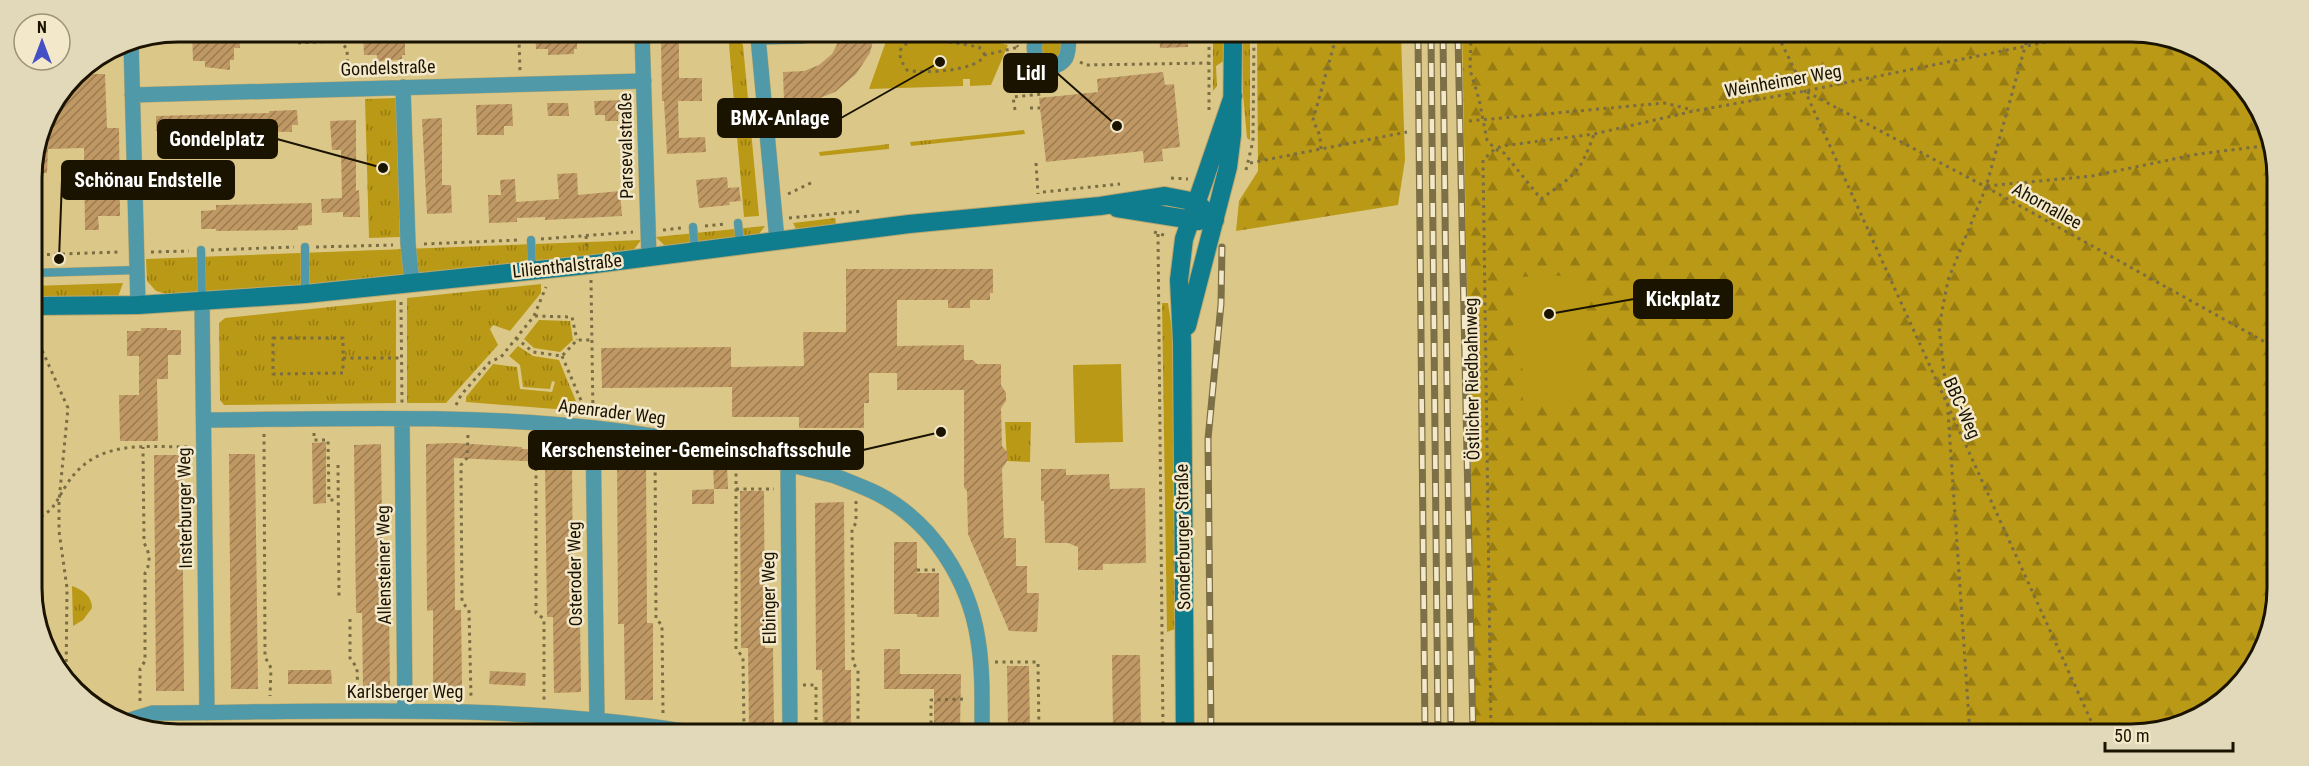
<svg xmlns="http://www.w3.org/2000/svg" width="2309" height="766" viewBox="0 0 2309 766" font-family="'Roboto Condensed',sans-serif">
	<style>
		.grass { fill: url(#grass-tufts) }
		.forest { fill: url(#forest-firs) }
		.pitch { fill: #ba9916 }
		.building { fill: url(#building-hatch) }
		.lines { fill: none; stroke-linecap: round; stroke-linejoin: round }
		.lane-casing { stroke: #b8a770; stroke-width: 9 }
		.street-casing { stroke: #b8a770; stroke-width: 16 }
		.secondary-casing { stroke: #b8a770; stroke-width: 20 }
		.path { stroke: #7a6d44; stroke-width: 3; stroke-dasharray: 3 4.5; stroke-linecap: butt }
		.lane { stroke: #5099a8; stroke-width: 8 }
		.street { stroke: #5099a8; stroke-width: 15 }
		.secondary { stroke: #107d8f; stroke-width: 18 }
		.rail-casing { stroke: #7d7047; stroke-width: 7 }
		.rail { stroke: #f3e9ca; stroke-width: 4.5; stroke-dasharray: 14; stroke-linecap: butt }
		.labels { text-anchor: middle; stroke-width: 5; stroke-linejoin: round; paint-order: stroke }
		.street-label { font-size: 18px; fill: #1a1300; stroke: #f3e9ca }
		.rim { fill: none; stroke: #1a1300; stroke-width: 3 }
		.leader { fill: none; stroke: #1a1300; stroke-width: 2 }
		.callout-dot { fill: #1a1300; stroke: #f3e9ca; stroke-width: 2 }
		.callout { fill: #1a1300; stroke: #1a1300; stroke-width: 2 }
		.callout-label { font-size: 20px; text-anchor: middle; font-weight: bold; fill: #fff }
	</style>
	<defs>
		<pattern id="grass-tufts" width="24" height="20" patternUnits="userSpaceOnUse" patternTransform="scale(1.5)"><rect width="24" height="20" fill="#ba9916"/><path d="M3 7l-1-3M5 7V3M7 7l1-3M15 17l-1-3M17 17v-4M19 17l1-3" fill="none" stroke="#967c12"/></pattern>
		<pattern id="forest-firs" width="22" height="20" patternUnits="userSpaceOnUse" patternTransform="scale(1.5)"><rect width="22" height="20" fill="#ba9916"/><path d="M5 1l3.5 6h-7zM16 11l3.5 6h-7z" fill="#967c12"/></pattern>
		<pattern id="building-hatch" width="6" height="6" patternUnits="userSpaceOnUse" patternTransform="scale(1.5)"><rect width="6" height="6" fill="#c09864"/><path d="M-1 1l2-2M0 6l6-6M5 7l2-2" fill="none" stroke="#9b7b50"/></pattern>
	</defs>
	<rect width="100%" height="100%" fill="#dbc889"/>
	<!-- grass -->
	<path class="grass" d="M728 33H735L743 45 759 216 744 217Z
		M1051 34H1064L1061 53 1055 58H1046L1041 52V43Z
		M1213 34H1225V60L1216 66 1217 86 1213 91Z
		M1242 34H1250V140L1247 138 1243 94Z
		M396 98 400 237 369 238 365 99Z
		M1024 130 1025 134 911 146 910 142Z
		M889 144V149L820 156 819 152Z
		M835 218 836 224 796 229 793 223Z
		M765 226 759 234 666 247 656 237Z
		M641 240 632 252 270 289 170 295 156 291 147 281 146 259Z
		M123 283 118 297 69 299 32 296V286Z
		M541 284V293L510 331 493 325 490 329 498 345 446 403H407V298Z
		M396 300V403L224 405 220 400 219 323 225 318Z
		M1162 303H1168L1174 342 1175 629 1167 632Z
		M539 320 570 321 573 340 560 352 534 348 524 339Z
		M518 346 533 356 559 360 580 411 466 402V397L493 364 517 367 520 389 552 392 555 382 552 381 550 389 523 387 520 365 509 356Z
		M1005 422H1031L1030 462 1007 461Z
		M72 586C83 590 92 596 92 608L83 620 73 626Z"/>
	<!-- forest -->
	<path class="forest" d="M1257 34 1401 35 1405 160 1398 205 1236 231 1239 201 1258 171Z
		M1462 35 2169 37 2241 81 2275 150 2272 626 2253 669 2220 704 2140 734 1476 733Z"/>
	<!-- pitch -->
	<path class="pitch" d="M889 33 963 34 1008 45 991 85 970 86V79H963V86L869 89Z
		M1584 275V405H1523L1522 352H1513L1514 277Z
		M277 340H337L338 371H277Z
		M1121 364 1123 442 1075 443 1073 365Z"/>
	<!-- building -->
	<path class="building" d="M192 32H240V48H234V60H230V70L205 67V61H193Z
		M363 32H405V55H402V60L377 61V55H364Z
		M535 32 577 33V49H574V54L548 55V49H536Z
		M843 33H875L870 53 856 74 835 92 810 102H784L783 72 804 71 819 65 832 54Z
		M1159 34H1187L1188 47 1160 48Z
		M679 41V78H702V101H678L679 138 705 137 706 152 667 154 664 101H662L661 42Z
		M1163 72 1165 85 1174 84 1180 147 1162 149 1163 161 1144 163 1143 151 1046 162 1039 98 1098 92 1097 79Z
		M75 74H105L107 128H119L120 216H98L99 230H85L84 148 48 149 47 173H32L43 123H49L48 114Z
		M625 100V114L618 115V121H605V115H595L594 101Z
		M547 103H568L569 116H548Z
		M512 104 513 126H504V135H477L476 105Z
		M297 110 298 125H292V132L237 131V151H215V147L169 148V131H156V116L269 113V111Z
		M442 118V185H451L452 213 427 214 422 119Z
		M356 120V191L359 190 360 217H343V212L322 213 321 199 342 198 341 150H332L330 121Z
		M577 173 578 195 620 191 622 216 545 220V217L517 218V222L489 223 488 195H501L500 180 515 179 516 202 559 199 557 174Z
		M727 177 728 188 739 187 741 201 729 202 730 205 699 208 696 180Z
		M312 203V225L298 226V230L216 231V229H201V211L216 210V205Z
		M846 269H993V293H990V300H970V308H948V300H897V346L964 345V360H973L977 364H1001V385L1006 393V401L1001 408 1002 446 1007 452V461L1002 469 1004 538H1016V566H1027V593H1039L1037 632 1009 631 968 534 967 491 964 487V390H897V373H869V403H864V428H799V417H732V387L602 388 601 348 731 347V367L804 366 803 332H846Z
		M141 328H167V330H181V355H168V379H157L158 441H120L119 395H139V356H127V331H141Z
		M326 442V503L313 504 312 443Z
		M454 443 522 447V449H572L573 617H580L581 692 554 693 553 617H547L545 462 454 458 455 610H461L462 687H433V610L427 611 426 444Z
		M381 444 383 612H389L390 688H363L362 613H356L354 445Z
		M229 454H255L258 689H231Z
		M154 455H182L184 691H156Z
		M617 457H646L647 623H653V700H625L624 624H618Z
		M713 466H727L728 489H714Z
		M1041 469H1066V475L1109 474 1110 489 1145 488 1146 563 1103 564V570H1078V547L1068 543H1045L1044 501H1041Z
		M714 489V504H692V490Z
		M740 491H764L765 648H773L774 727H749L748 648H741Z
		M844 502 845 670H851V731H823L822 670H816L815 503Z
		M894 542H917V573H939V617H917V614H894Z
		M884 649H900V674H961L960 731H934V689H884Z
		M1112 655H1140L1141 732H1113Z
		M1007 666H1029L1030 732 1008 731Z
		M288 670H331L332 684H288Z
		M490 671 526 673 525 686 489 684Z"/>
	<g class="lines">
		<defs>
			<path id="lane" d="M738 223 740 245
				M693 227 695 251
				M531 240 532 269
				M305 247V294
				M201 250 202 301
				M32 273 137 270"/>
			<path id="street" d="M642 33 649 258
				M754 33 758 37 777 240
				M1041 34C1032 43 1033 50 1038 62L1049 68C1070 63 1068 53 1069 34
				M758 37 803 36 806 33
				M131 41 138 305
				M403 87 408 244 412 282
				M132 95 644 81
				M202 302 207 713
				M402 419 405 711
				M204 420C334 419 466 414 595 428 677 437 756 456 835 476 850 482 864 487 878 494 932 522 969 580 978 640 983 670 982 701 982 731
				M593 428 597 719
				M788 464 790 731
				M127 721 153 713C330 712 508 703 683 731"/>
			<path id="secondary" d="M1117 208 1199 221
				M33 306 138 305 305 294 587 265 909 224 1100 206 1165 196 1196 202 1215 220
				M1187 326 1228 167 1232 135 1233 34
				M1185 732 1182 342 1179 280 1184 239 1233 96"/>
		</defs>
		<!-- lane casing -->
		<use href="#lane" class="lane-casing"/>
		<!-- street casing -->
		<use href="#street" class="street-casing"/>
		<!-- secondary casing -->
		<use href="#secondary" class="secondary-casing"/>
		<!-- path -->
		<path class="path" d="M293 32 294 43 340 41
			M340 32V41L347 49 348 75
			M514 32V37L519 41 520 71
			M1007 34 1018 47
			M1471 35 1470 70 1479 99 1487 140 1495 149 1504 153 1541 199C1574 175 1580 174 1594 134
			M1778 36 1805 91 2097 734
			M985 55 979 47C961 44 875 25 907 70 925 74 977 71 985 55L1019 47
			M1080 62 1086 65 1209 63
			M1807 92 1986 187 2274 347
			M1030 108H1040
			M1015 110 1013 97 1042 94 1046 81
			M1209 110V34
			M1469 121 1664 103 1693 110
			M781 132H809
			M1321 149 1320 136 1313 120 1337 34
			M1036 163 1038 194
			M1250 163 1407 132
			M1246 170 1253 141 1254 34
			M1171 178 1188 179
			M1987 186 2092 176 2198 154 2272 145
			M1043 192 1120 184
			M788 194 815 181
			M789 218 863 211
			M705 226 726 224
			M663 230 681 228
			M1154 232 1167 236
			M1158 234 1163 732
			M586 236 587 250
			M541 239 633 232
			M424 244 519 240
			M316 247 393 245
			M211 250 294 247
			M151 252 189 251
			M32 255 120 252
			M591 280 593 414
			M401 302 402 404
			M535 316 572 317 577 340
			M33 330 68 408 59 501V531L67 588 66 681
			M273 338H343V373L273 374Z
			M516 338 533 352 562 356 577 340H592
			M562 356 586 412
			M343 358H401
			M456 405 461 395 490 362 501 357 534 316 546 287
			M1948 406 1939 327 1948 280 1986 187 2028 36
			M1948 412 1970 734
			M314 433V440H328L329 500H338
			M264 434 265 657 271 668 270 696
			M468 435 467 458 461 465 462 602 469 610 471 697
			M536 438V613L544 619V701
			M655 450 656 619 662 625 663 714
			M338 465 339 598
			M736 466V649L743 657 744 731
			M736 489H774
			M856 501V523L852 529 853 663 858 670V731
			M34 520C55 511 56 501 67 484 96 439 143 447 190 447
			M917 570H937
			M350 619V658L357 668 358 696
			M995 662H1038L1039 732
			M803 685H816V731
			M140 701V669L145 661V573C151 563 150 553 144 543L143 447
			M744 730H775
			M931 731V700L967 699
			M1491 733 1483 160 1495 149 1502 146 1594 134 1694 111 1805 91 2076 36"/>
		<!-- lane -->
		<use href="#lane" class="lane"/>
		<!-- street -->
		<use href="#street" class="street"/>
		<!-- secondary -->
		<use href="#secondary" class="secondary"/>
		<defs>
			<path id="rail" d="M1418 35 1425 732
				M1431 35 1438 733
				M1443 35 1451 733
				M1458 35 1473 733
				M1211 732 1208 439 1221 304 1222 247"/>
		</defs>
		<!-- rail casing -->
		<use href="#rail" class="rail-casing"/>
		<!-- rail -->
		<use href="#rail" class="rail"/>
	</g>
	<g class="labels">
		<!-- street labels -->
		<g class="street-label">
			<text transform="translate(388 68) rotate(-2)" y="6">Gondelstraße</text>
			<text transform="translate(1783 81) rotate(-10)" y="6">Weinheimer Weg</text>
			<text transform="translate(626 146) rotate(-91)" y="6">Parsevalstraße</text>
			<text transform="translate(2047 206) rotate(29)" y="6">Ahornallee</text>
			<text transform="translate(567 266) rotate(-6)" y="6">Lilienthalstraße</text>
			<text transform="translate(1472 379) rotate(-91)" y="6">Östlicher Riedbahnweg</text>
			<text transform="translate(1962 408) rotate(66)" y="6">BBC-Weg</text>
			<text transform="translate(612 412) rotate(7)" y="6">Apenrader Weg</text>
			<text transform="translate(185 508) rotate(-91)" y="6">Insterburger Weg</text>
			<text transform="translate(1183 537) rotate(-91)" y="6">Sonderburger Straße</text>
			<text transform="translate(384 565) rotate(-91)" y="6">Allensteiner Weg</text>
			<text transform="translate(575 574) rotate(-91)" y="6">Osteroder Weg</text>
			<text transform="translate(769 598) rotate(-91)" y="6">Elbinger Weg</text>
			<text x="405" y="698">Karlsberger Weg</text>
		</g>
	</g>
	<!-- crop -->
	<path d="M0 0H2309V766H0ZM178 42H2131A136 136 0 0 1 2267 178V588A136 136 0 0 1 2131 724H178A136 136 0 0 1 42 588V178A136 136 0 0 1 178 42Z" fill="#e2d8ba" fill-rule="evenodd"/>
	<path class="rim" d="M178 42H2131A136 136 0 0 1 2267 178V588A136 136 0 0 1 2131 724H178A136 136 0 0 1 42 588V178A136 136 0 0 1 178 42Z"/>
	<!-- callouts -->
	<path class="leader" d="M1117 126L1057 73M940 62L841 118M383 168L277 139M59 259L62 180M1549 314L1634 299M941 432L863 450"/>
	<g class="callout-dot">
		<circle cx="1117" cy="126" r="6"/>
		<circle cx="940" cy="62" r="6"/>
		<circle cx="383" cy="168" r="6"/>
		<circle cx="59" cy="259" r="6"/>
		<circle cx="1549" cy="314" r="6"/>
		<circle cx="941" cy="432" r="6"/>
	</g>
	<g class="callout">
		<rect x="1004" y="54" width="53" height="38" rx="6"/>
		<rect x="718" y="99" width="123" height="38" rx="6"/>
		<rect x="158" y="120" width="119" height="38" rx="6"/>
		<rect x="62" y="161" width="172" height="38" rx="6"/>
		<rect x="1634" y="280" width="98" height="38" rx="6"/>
		<rect x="529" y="431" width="334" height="38" rx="6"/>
	</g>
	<g class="callout-label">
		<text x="1031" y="80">Lidl</text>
		<text x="780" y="125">BMX-Anlage</text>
		<text x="217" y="146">Gondelplatz</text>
		<text x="148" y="187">Schönau Endstelle</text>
		<text x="1683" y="306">Kickplatz</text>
		<text x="696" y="457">Kerschensteiner-Gemeinschaftsschule</text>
	</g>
	<!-- north arrow -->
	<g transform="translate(42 42)"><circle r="28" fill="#f3e9ca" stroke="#9c9379" stroke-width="1.5"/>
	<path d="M0-4.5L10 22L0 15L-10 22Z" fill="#4350c5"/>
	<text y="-9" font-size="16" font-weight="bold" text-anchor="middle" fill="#1a1300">N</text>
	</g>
	<!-- scale -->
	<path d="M2105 742v9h128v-9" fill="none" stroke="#1a1300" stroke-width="3"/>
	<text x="2114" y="742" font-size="18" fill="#1a1300" stroke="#f3e9ca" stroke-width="4.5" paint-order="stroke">50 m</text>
</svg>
